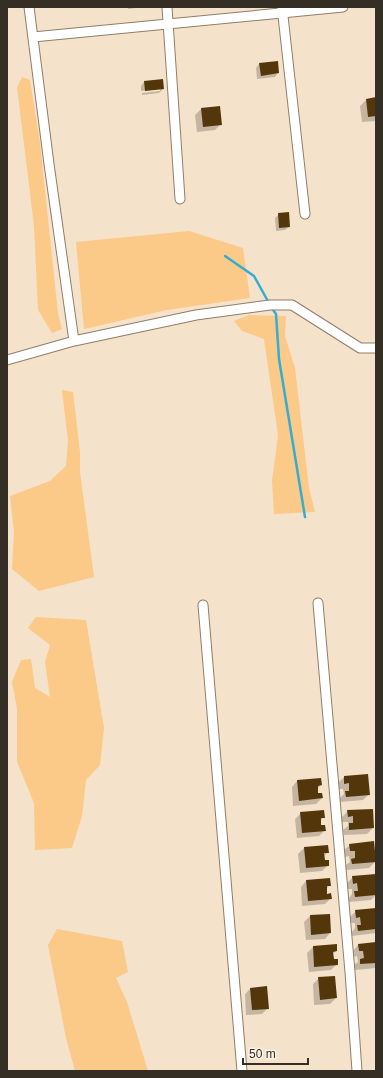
<svg xmlns="http://www.w3.org/2000/svg" width="383" height="1078" viewBox="0 0 383 1078" font-family="Arial,sans-serif">
	<style>
		.green { fill: #fbc988 }
		.shadow { fill: #0003 }
		.lines { fill: none; stroke-linecap: round; stroke-linejoin: round }
		.stream { stroke: #34add2; stroke-width: 2.5 }
		.building { fill: #53370b }
		.minor-casing { stroke: #8f7e6a; stroke-width: 11 }
		.minor { stroke: #fff; stroke-width: 9 }
	</style>
	<rect width="100%" height="100%" fill="#f5e2cb"/>
	<!-- green -->
	<path class="green" d="M22 77 30 80 40 143 58 313 62 329 52 333 38 310 34 226 17 87Z
		M189 231 243 248 250 298 167 310 84 329 76 242Z
		M249 315 286 316 285 336 295 368 309 488 315 512 274 514 272 481 278 435 264 339 242 331 234 321Z
		M62 390 73 392 80 452V472L94 577 39 591 12 569 14 532 10 496 50 481 66 466 68 441Z
		M36 617 86 620 104 728 100 765 86 780 82 816 72 848 35 850 34 803 17 762V709L12 682 21 660 31 659 35 688 50 697 45 662 50 645 28 628Z
		M57 929 122 941 128 972 116 978 127 1002 148 1071H75L66 1038 48 945Z"/>
	<!-- shadow -->
	<path class="shadow" d="M128 7H143L128 9Z
		M259 64 278 73 275 77 257 79 256 68Z
		M144 82 163 89 159 93 142 95V93L160 91V89L141 91V86Z
		M376 98V121L362 122 360 106 366 100Z
		M201 109 221 124 215 130 197 132 195 115Z
		M279 214 289 227 285 230 276 231 275 218Z
		M344 777 369 794 363 800 340 802V798L344 794 343 789H339L338 783Z
		M297 781 321 785 317 789V794L322 798 316 804 293 806 292 787Z
		M348 811 373 828 367 834 344 835 343 830 348 826V822H342V817Z
		M301 813 324 817 320 821V827L325 830 319 836 297 838 295 819Z
		M350 845 375 862 369 868 346 870V865L350 862 349 856 345 857 344 850Z
		M327 846 328 852 324 856V861L328 865 322 871 300 873 298 854 304 848Z
		M353 877 376 880V895L371 900 349 902V898L352 894V889H347V883Z
		M306 881 330 885 326 889V895L331 898 325 904 302 906 301 887Z
		M376 909V933L352 936V932L355 928V923H351L350 917 356 911Z
		M310 916 330 933 325 939 306 940 304 922Z
		M376 943V968L355 970 354 965 358 962 357 956 353 957V951L358 945Z
		M336 945V951L332 955 333 960 337 964 331 970 309 972 307 953 313 947Z
		M319 978 336 998 330 1004 314 1005 313 984Z
		M250 989 268 1008 262 1014 246 1015 245 994Z"/>
	<g class="lines">
		<!-- stream -->
		<path class="stream" d="M225 256 254 276 269 303
			M271 307 276 314 279 359 305 517"/>
	</g>
	<!-- building -->
	<path class="building" d="M278 61 279 73 261 76 259 63Z
		M163 79 164 89 145 91 144 81Z
		M376 97V116L368 117 366 99Z
		M220 106 222 125 203 127 201 108Z
		M289 212 290 227 279 228 278 213Z
		M368 774 370 795 346 797 345 791H349V783L344 784V776Z
		M321 778 322 785 318 786V793H322L323 798 299 801 297 780Z
		M373 809 374 828 349 830V823H353V816L348 817 347 810Z
		M324 810 325 818H321V825H325L326 831 302 833 300 812Z
		M374 841 376 862 352 864 351 859 355 858V851H350L349 844Z
		M328 845 329 853H324L325 860H329V866L306 868 304 847Z
		M376 874V895L355 897 354 891H358L357 883 353 884 352 876Z
		M330 878 331 886H327V894L331 893 332 899 308 901 306 880Z
		M376 908V929L358 931 357 925H361L360 917 356 918 355 910Z
		M330 914 331 933 311 935 310 915Z
		M376 942V963L360 964V959L364 958 363 951H359L358 944Z
		M337 944V951L333 952 334 959H338V965L314 967 313 946Z
		M335 976 337 998 320 1000 318 977Z
		M267 986 269 1009 252 1010 250 988Z"/>
	<g class="lines">
		<defs>
			<path id="minor" d="M29 7 49 164 74 341
				M167 7 180 199
				M282 7 305 214
				M33 37 343 7
				M7 360 74 341 196 315 270 305H292L360 348H376
				M318 603 350 972 357 1071
				M203 605 242 1071"/>
		</defs>
		<!-- minor casing -->
		<use href="#minor" class="minor-casing"/>
		<!-- minor -->
		<use href="#minor" class="minor"/>
	</g>
	<!-- border -->
	<rect width="383" height="1078" fill="none" stroke="#352e25" stroke-width="16"/>
	<!-- scale -->
	<path d="M243 1058v6h65v-6" fill="none" stroke="#352e25" stroke-width="2"/>
	<text x="249" y="1058" font-size="12" fill="#352e25" stroke="#fcf1e3" stroke-width="3" paint-order="stroke">50 m</text>
</svg>
